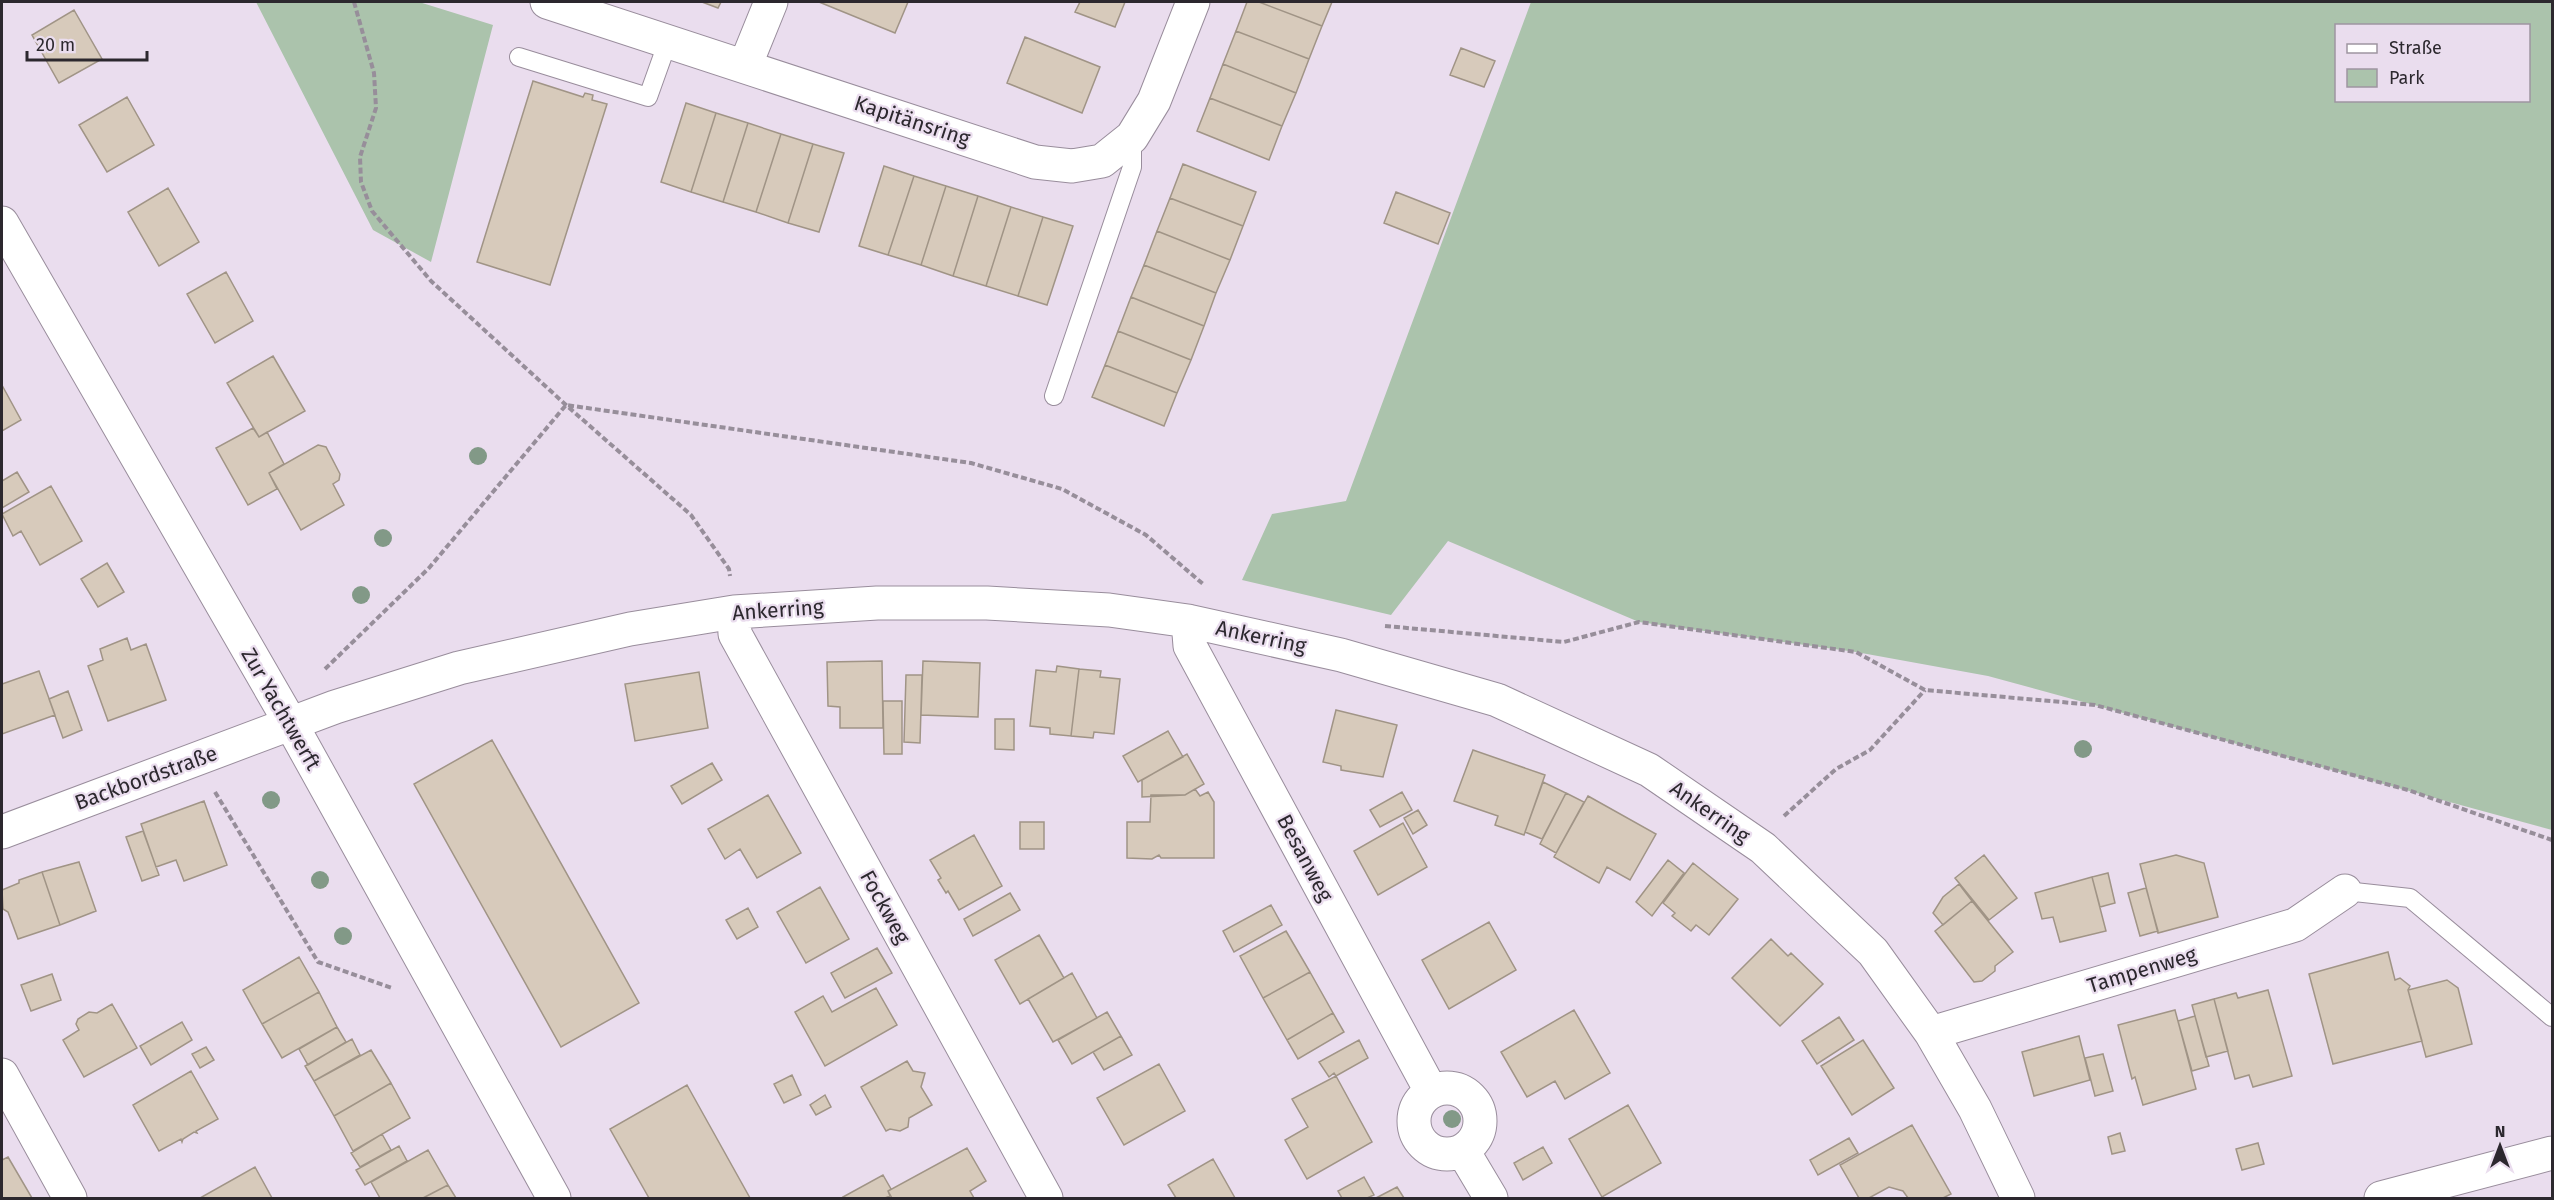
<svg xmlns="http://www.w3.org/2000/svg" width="2554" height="1200" viewBox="0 0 2554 1200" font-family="'Fira Sans',sans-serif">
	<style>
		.green { fill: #abc3ac; fill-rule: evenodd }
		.building { fill: #d7cabb; stroke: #a09486; stroke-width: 1.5 }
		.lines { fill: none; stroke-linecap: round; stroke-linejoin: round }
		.lane-casing { stroke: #998d9c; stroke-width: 20 }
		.street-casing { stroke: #998d9c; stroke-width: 35 }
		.path { stroke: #978e9a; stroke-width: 4; stroke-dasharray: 6 3; stroke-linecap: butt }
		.lane { stroke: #fff; stroke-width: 18 }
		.street { stroke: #fff; stroke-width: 33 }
		.tree { fill: #829987 }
		.labels { text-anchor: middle; stroke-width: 4.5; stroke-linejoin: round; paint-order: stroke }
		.street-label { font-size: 21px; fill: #2c282e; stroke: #eaddee }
	</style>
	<rect width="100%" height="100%" fill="#eaddee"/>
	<!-- green -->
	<path class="green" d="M256 2H419L493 25 431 262 373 230Z
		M1531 2H2552V830L1988 676 1856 652 1639 622 1448 541 1391 615 1242 580 1272 514 1346 501ZM2336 26H2528V100H2336Z"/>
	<!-- building -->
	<path class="building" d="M702 2H721L718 8Z
		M819 2H908L895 33Z
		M1080 2H1125L1115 27 1075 12Z
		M1247 2H1259L1322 26 1309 59 1236 31Z
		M1259 2H1332L1322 26Z
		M74 10 102 59 59 83 32 35Z
		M1236 31 1309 59 1296 93 1223 64Z
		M1025 37 1100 67 1082 113 1007 83Z
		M1461 48 1495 61 1484 87 1450 75Z
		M1223 64 1296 93 1282 126 1210 98Z
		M533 81 583 97 585 93 593 95 592 100 607 104 550 285 477 262Z
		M127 97 154 145 107 172 79 125Z
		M1210 98 1282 126 1269 160 1197 131Z
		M686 103 716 113 691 192 661 182Z
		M716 113 748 123 723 202 691 192Z
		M748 123 781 134 756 212 723 202Z
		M781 134 813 144 788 223 756 212Z
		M813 144 844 153 819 232 788 223Z
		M1183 164 1256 192 1243 226 1170 198Z
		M884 166 914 176 888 255 859 246Z
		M914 176 946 186 921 265 888 255Z
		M946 186 978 196 953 276 921 265Z
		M168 188 199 242 159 266 128 212Z
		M1396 192 1450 213 1438 244 1384 223Z
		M978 196 1011 207 986 286 953 276Z
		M1170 198 1243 226 1230 260 1157 231Z
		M1011 207 1043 217 1018 296 986 286Z
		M1043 217 1073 226 1047 305 1018 296Z
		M1157 231 1230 260 1216 293 1144 265Z
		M1144 265 1216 293 1204 326 1131 297Z
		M226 272 253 321 215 343 187 294Z
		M1131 297 1204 326 1191 360 1118 331Z
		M1118 331 1191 360 1177 393 1105 365Z
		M273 356 305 411 259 437 227 383Z
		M1105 365 1177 393 1164 426 1092 397Z
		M3 387 21 420 2 431V388Z
		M253 428 259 437 267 432 284 464 269 473 277 489 248 505 216 448Z
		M318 445 326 447 340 474 339 480 333 484 344 505 301 530 269 473Z
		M17 472 29 492 2 508V481Z
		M51 486 82 541 40 565 21 531 13 536 2 514Z
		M107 563 124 592 98 607 81 579Z
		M127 638 131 650 146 644 166 700 108 721 88 666 103 660 100 649Z
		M882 661 883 728H840V707L828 706 827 662Z
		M923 661 980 663 978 717 921 715Z
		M1057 666 1079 669 1071 736 1050 734V728L1030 726 1036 670 1056 672Z
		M1079 669 1101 671 1100 677 1120 679 1114 734 1094 732 1093 738 1071 736Z
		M39 671 55 715 2 734V684Z
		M699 672 708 728 635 741 625 684Z
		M906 675H922L920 743 904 742Z
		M68 691 82 730 63 738 49 699Z
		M883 701H902V754H884Z
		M1336 710 1397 725 1383 777 1341 770V766L1323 762Z
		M995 719H1014V750L995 749Z
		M1168 731 1183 757 1138 782 1123 756Z
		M492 740 639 1003 561 1047 414 784Z
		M1473 750 1545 775 1524 835 1495 825 1498 816 1454 801Z
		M1187 754 1204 784 1185 795 1142 797V780Z
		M712 763 722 780 682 804 671 786Z
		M1543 782 1566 793 1542 839 1525 832Z
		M1195 789 1200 796 1208 792 1214 802V858H1161L1159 855 1152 859 1127 858V822H1150L1151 795H1185Z
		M1402 792 1412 810 1380 827 1370 810Z
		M1566 793 1584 802 1556 853 1540 844Z
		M768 795 801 853 757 878 740 849 725 859 708 829Z
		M1588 796 1656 834 1630 880 1607 867 1599 883 1554 857Z
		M204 801 227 865 184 881 176 860 156 867 141 824Z
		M1418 810 1427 825 1413 834 1404 818Z
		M1020 822H1044V849H1020Z
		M1403 823 1427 867 1378 895 1354 851Z
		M143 831 159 875 142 881 126 837Z
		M974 835 1002 886 959 910 948 891 946 893 938 880 941 878 930 860Z
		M1984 855 2017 898 1989 920 1955 878Z
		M2176 855 2204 863 2218 917 2158 933 2140 864Z
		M1668 860 1684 873 1652 916 1636 902Z
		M79 862 96 911 60 925 42 872Z
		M1693 863 1738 899 1709 935 1696 925 1691 931 1672 916 1675 913 1663 903Z
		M42 872 60 925 18 939 8 912 3 909 2 890 19 883V880Z
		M2108 873 2115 903 2100 907 2092 877Z
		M2092 877 2106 931 2060 942 2053 917 2042 919 2035 893Z
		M1959 884 1972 901 1943 925 1933 913 1943 897Z
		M820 887 849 939 806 963 777 912Z
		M2146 888 2158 931 2140 936 2128 893Z
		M1010 893 1020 910 973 936 964 919Z
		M1972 901 2013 952 1995 966V971L1982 981 1974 982 1935 931Z
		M1271 905 1282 925 1234 952 1223 931Z
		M748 908 758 927 737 939 726 920Z
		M1489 922 1516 970 1449 1009 1422 960Z
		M1286 931 1310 972 1263 998 1240 956Z
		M1039 935 1064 978 1020 1004 995 960Z
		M1771 939 1788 956 1791 953 1823 984 1780 1026 1732 978Z
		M877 948 892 973 845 998 831 973Z
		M2388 952 2395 980 2400 978 2410 986 2408 990 2422 1041 2333 1064 2309 974Z
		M299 957 319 992 262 1024 243 990Z
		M1310 972 1333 1013 1287 1040 1263 998Z
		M1072 973 1097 1018 1053 1042 1028 999Z
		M52 974 61 1000 31 1011 21 985Z
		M2447 980 2458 988 2472 1044 2426 1057 2408 990Z
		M876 988 897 1025 825 1066 795 1012 823 996 832 1012Z
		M2268 990 2292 1076 2253 1087 2249 1075 2235 1079 2214 999 2236 993 2238 998Z
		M319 992 337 1027 282 1058 262 1024Z
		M2214 999 2228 1051 2206 1057 2192 1005Z
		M112 1004 137 1048 84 1077 63 1040 79 1030 76 1024 78 1019 89 1012 97 1013Z
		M1574 1010 1610 1073 1565 1099 1555 1081 1527 1097 1501 1052Z
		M2175 1010 2196 1089 2143 1105 2135 1077 2132 1079 2118 1025Z
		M1107 1012 1121 1036 1072 1064 1058 1040Z
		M1333 1013 1344 1032 1298 1059 1287 1040Z
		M2195 1016 2209 1066 2192 1071 2178 1021Z
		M1839 1017 1854 1040 1817 1064 1802 1041Z
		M182 1022 192 1040 151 1065 140 1046Z
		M337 1027 346 1042 308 1065 299 1049Z
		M1121 1036 1132 1055 1104 1070 1093 1052Z
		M2079 1036 2090 1080 2034 1096 2022 1052Z
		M352 1039 360 1055 314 1081 305 1066Z
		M1359 1040 1368 1058 1336 1076 1334 1073 1329 1077 1319 1062Z
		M1863 1040 1894 1088 1852 1115 1821 1066Z
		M206 1047 214 1060 200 1068 192 1054Z
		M371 1050 391 1083 334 1116 314 1081Z
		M2103 1054 2113 1091 2095 1096 2085 1058Z
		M907 1061 913 1071 925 1073 921 1087 932 1105 909 1118 908 1127 900 1131 890 1129 886 1131 861 1087Z
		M1159 1064 1185 1111 1124 1145 1097 1098Z
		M191 1071 218 1119 196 1131 197 1133 194 1132 183 1139 182 1142 181 1139 159 1151 133 1105Z
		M792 1075 801 1095 784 1103 774 1084Z
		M1336 1076 1372 1142 1307 1179 1285 1140 1308 1127 1292 1099Z
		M391 1083 410 1118 353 1151 334 1116Z
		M687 1085 750 1198H649L610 1129Z
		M825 1095 831 1107 816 1115 810 1105Z
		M1628 1105 1661 1163 1602 1197 1569 1139Z
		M1912 1125 1951 1194 1943 1198H1908L1903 1191 1889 1187 1869 1198H1859L1840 1165Z
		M2120 1133 2125 1151 2112 1154 2108 1137Z
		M382 1134 391 1150 360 1167 351 1153Z
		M1849 1138 1858 1153 1818 1175 1810 1160Z
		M2258 1143 2264 1164 2242 1170 2236 1149Z
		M399 1146 407 1161 365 1185 356 1170Z
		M1543 1147 1552 1163 1523 1180 1514 1163Z
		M967 1148 986 1181 970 1191 974 1198H892L888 1191Z
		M428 1150 448 1185 423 1198H380L371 1182Z
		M8 1157 32 1198H2V1160Z
		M1213 1159 1235 1198H1176L1168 1185Z
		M255 1167 272 1198H200Z
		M883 1175 891 1189 888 1191 890 1196 885 1198H844L843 1197Z
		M1364 1177 1374 1195 1367 1198H1342L1338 1191Z
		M448 1185 456 1198H423Z
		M1397 1187 1404 1198H1376Z"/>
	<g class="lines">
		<defs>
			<path id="lane" d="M519 57 648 97 668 41
				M1054 396 1132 167V137
				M2345 891 2410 898 2552 1017"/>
			<path id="street" d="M547 2 1035 162 1072 166 1102 161 1132 137 1154 101 1193 2
				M745 66 771 2
				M2 223 291 724 554 1198
				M734 612 735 634 1046 1198
				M1188 621 1190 646 1431 1091
				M2 832 335 707 459 668 630 629 734 612 877 603H987L1109 610 1188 621 1341 655 1497 700 1649 770 1763 848 1873 952 1931 1033 1975 1109 2018 1198
				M1931 1033 2295 925 2345 891
				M2 1075 70 1198
				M1414 1121a33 33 0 1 1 66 0a33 33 0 1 1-66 0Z
				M1463 1151 1491 1198
				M2381 1198 2552 1153"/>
		</defs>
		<!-- lane casing -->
		<use href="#lane" class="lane-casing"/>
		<!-- street casing -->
		<use href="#street" class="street-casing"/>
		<!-- path -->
		<path class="path" d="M354 2 374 73 376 108 360 157 361 182 372 211 431 281 566 405 691 515 729 569 730 576
			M1385 626 1564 642 1639 622 1856 652 1925 690 2095 705 2408 790 2552 840
			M325 669 429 568 566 405 971 463 1062 489 1146 535 1203 584
			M215 792 318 962 392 988
			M1784 816 1836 769 1870 750 1925 690"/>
		<!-- lane -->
		<use href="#lane" class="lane"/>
		<!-- street -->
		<use href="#street" class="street"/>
	</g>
	<!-- trees -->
	<g class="tree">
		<circle cx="478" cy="456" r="9"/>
		<circle cx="383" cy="538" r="9"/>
		<circle cx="361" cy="595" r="9"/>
		<circle cx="2083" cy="749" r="9"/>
		<circle cx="271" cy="800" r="9"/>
		<circle cx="320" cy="880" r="9"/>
		<circle cx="343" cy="936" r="9"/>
		<circle cx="1452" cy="1119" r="9"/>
	</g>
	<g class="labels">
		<!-- street labels -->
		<g class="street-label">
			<text transform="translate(912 121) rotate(18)" y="7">Kapitänsring</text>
			<text transform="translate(778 610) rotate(-4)" y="7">Ankerring</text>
			<text transform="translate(1261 637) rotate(12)" y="7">Ankerring</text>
			<text transform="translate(281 709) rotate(60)" y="7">Zur Yachtwerft</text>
			<text transform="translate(146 778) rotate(-20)" y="7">Backbordstraße</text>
			<text transform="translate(1710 812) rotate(35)" y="7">Ankerring</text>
			<text transform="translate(1305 858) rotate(62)" y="7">Besanweg</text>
			<text transform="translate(885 907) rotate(61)" y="7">Fockweg</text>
			<text transform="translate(2142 970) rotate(-17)" y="7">Tampenweg</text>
		</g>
	</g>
	<!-- border -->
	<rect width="2554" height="1200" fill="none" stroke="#2c282e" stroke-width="6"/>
	<!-- legend -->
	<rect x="2335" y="24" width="195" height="78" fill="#eaddee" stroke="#9e95a1" stroke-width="1.5"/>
	<rect x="2347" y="44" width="30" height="9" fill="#ffffff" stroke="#9e95a1" stroke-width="1.5"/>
	<text x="2389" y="54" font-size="18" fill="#2c282e">Straße</text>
	<rect x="2347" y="69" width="30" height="18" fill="#abc3ac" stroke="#9e95a1" stroke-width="1.5"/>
	<text x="2389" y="84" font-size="18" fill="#2c282e">Park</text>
	<!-- north arrow -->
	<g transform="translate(2500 1146)" stroke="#eaddee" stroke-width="4.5" paint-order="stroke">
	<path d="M0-4.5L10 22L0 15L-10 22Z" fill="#2c282e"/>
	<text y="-9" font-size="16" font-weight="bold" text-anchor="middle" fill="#2c282e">N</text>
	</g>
	<!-- scale -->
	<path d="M27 51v9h120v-9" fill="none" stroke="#2c282e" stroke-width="3"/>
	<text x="36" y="51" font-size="18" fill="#2c282e" stroke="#eaddee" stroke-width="4.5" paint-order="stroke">20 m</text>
</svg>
